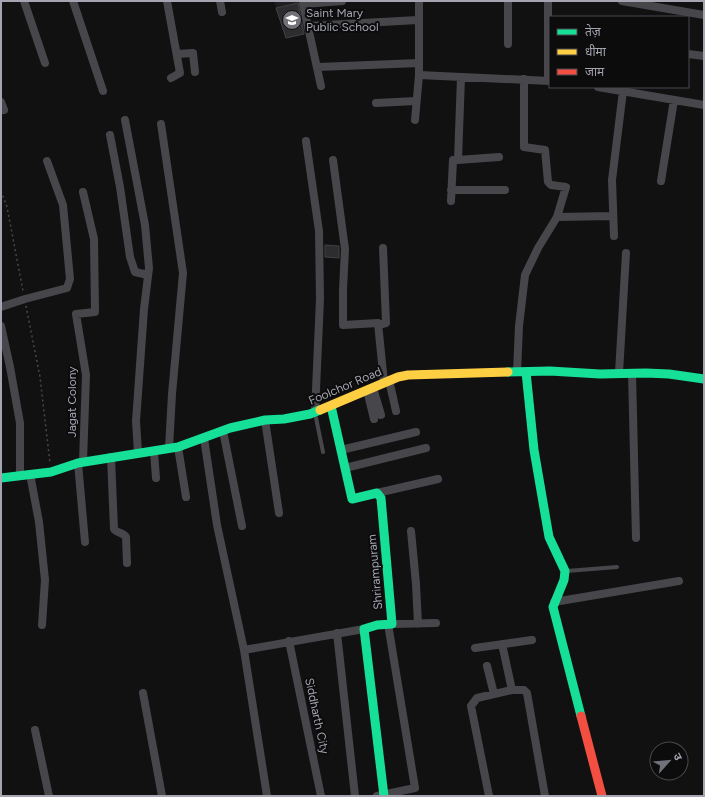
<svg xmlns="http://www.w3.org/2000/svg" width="705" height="797" viewBox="0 0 705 797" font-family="Figtree,'Noto Sans Devanagari',sans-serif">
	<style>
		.built { fill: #1e1e20 }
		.building { fill: #2d2d2f; stroke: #414145 }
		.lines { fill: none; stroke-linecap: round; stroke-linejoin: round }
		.path { stroke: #49494c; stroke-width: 1.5; stroke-dasharray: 2 3; stroke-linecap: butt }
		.lane { stroke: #47474b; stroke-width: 4 }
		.street { stroke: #47474b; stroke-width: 8 }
		.fast { stroke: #16e098; stroke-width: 9 }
		.slow { stroke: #ffcf43; stroke-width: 9 }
		.jam { stroke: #f24e42; stroke-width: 9 }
		.labels { text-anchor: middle; stroke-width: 4; stroke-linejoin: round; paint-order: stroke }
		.poi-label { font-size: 12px; fill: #a4a5b1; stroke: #0c0c0d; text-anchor: start }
		.street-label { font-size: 12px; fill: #a4a5b1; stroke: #0c0c0d }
	</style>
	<rect width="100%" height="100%" fill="#111112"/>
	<!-- built -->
	<path class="built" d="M274 1H299L306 33 286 38Z"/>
	<!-- building -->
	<path class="building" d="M298 3 304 34 286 38 276 8Z
		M325 245 339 246V258L325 257Z"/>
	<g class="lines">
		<!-- path -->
		<path class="path" d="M1 191 7 207 23 291
			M26 306 40 377 50 463"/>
		<!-- lane -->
		<path class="lane" d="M315 413 323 452
			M567 571 617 567"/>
		<!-- street -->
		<path class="street" d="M24 1 45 63
			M73 1 103 91
			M167 1 180 73 171 78
			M220 1 222 12
			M508 1V44
			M622 1 704 15
			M308 26 418 20
			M177 54 193 53 195 72
			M688 54 704 56
			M318 67 419 63
			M419 75 550 81
			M548 81V1
			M321 86 303 4 342 1
			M598 87 704 105
			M1 102 4 110
			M376 103 416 101
			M125 120 145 225 149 268 144 309 136 421 138 453
			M415 120 419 75V1
			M161 124 183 273 172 394 169 448
			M110 135 120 187 130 257 135 272 148 275
			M306 141 319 231 320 299 315 412
			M333 160 345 249 343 290V325L378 323 384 383
			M458 160 499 157
			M661 181 674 100
			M451 190H505
			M451 201 453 160H458L461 77
			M557 217 613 216
			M614 236 612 180 623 91
			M1 307 25 299 67 288 70 279 63 205 47 161
			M378 325 386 323 383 248
			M1 326 10 367 20 423V476
			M517 372 519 326 525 275 538 248 557 217 566 187 551 185 548 182 545 150 524 147V79
			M619 373 626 253
			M632 373 636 538
			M389 380 396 411
			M373 388 381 415
			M367 390 374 419
			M265 420 279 513
			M223 431 242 526
			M204 438 217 525 244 650 267 796
			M178 447 186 497
			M341 450 416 432
			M154 452 156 478
			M111 457 114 529C116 533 123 532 126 537L127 563
			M83 462 86 375 76 314 95 312 94 239 83 192
			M78 463 85 542
			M345 468 426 448
			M30 474 39 522 45 580 42 625
			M377 493 438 479
			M411 531 416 584 418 624
			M554 602 679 581
			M392 624 436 623
			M337 633 355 796
			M289 641 321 796
			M502 644 512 690
			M475 648 532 640
			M244 650 364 629
			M487 666 494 694
			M143 693 162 796
			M35 730 49 796
			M377 796 415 788 388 624
			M489 796 471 706 477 698 512 690H524L527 693 545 796"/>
		<!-- fast -->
		<path class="fast" d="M508 372 550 371 600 374 646 373 669 374 704 379
			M526 372 534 450 549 537 565 571 564 580 553 607 581 716
			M331 406 352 499 377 493 381 498 392 624 377 625 364 629 384 796
			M1 478 51 472 78 463 178 447 230 428 265 420 284 419 310 414 320 410"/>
		<!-- slow -->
		<path class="slow" d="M320 410 398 377 408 375 508 372"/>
		<!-- jam -->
		<path class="jam" d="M581 716 602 796"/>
	</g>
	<!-- icons -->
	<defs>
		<symbol id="school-disc" viewBox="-11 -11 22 22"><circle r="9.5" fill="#717179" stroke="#0c0c0d"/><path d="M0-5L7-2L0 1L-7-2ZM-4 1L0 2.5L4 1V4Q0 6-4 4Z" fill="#fff"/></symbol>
	</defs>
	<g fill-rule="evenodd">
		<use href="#school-disc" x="281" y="9" width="22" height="22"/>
	</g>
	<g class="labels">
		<!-- poi labels -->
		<g class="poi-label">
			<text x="306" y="17">Saint Mary<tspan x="306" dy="14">Public School</tspan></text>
		</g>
		<!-- street labels -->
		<g class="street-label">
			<text transform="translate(345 386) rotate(-23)" y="4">Foolchor Road</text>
			<text transform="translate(72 402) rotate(-90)" y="4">Jagat Colony</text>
			<text transform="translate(375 572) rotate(-95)" y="4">Shrirampuram</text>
			<text transform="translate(317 716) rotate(78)" y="4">Siddharth City</text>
		</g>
	</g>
	<!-- border -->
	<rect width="705" height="797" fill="none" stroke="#a4a5b1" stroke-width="4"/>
	<!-- legend -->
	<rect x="549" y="16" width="140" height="72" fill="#0c0c0d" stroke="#49494f"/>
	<rect x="557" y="29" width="20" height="6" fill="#16e098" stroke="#49494f"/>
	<text x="585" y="36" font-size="12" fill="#a4a5b1">तेज़</text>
	<rect x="557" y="49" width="20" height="6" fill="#ffcf43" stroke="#49494f"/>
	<text x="585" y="56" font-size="12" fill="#a4a5b1">धीमा</text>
	<rect x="557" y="69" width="20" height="6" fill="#f24e42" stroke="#49494f"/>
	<text x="585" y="76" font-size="12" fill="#a4a5b1">जाम</text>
	<!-- north arrow -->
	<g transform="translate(669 761) rotate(63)"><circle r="19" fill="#0c0c0d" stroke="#49494f"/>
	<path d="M0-3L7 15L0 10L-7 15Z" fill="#717179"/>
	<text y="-6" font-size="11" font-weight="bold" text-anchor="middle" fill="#a4a5b1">उ</text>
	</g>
</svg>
